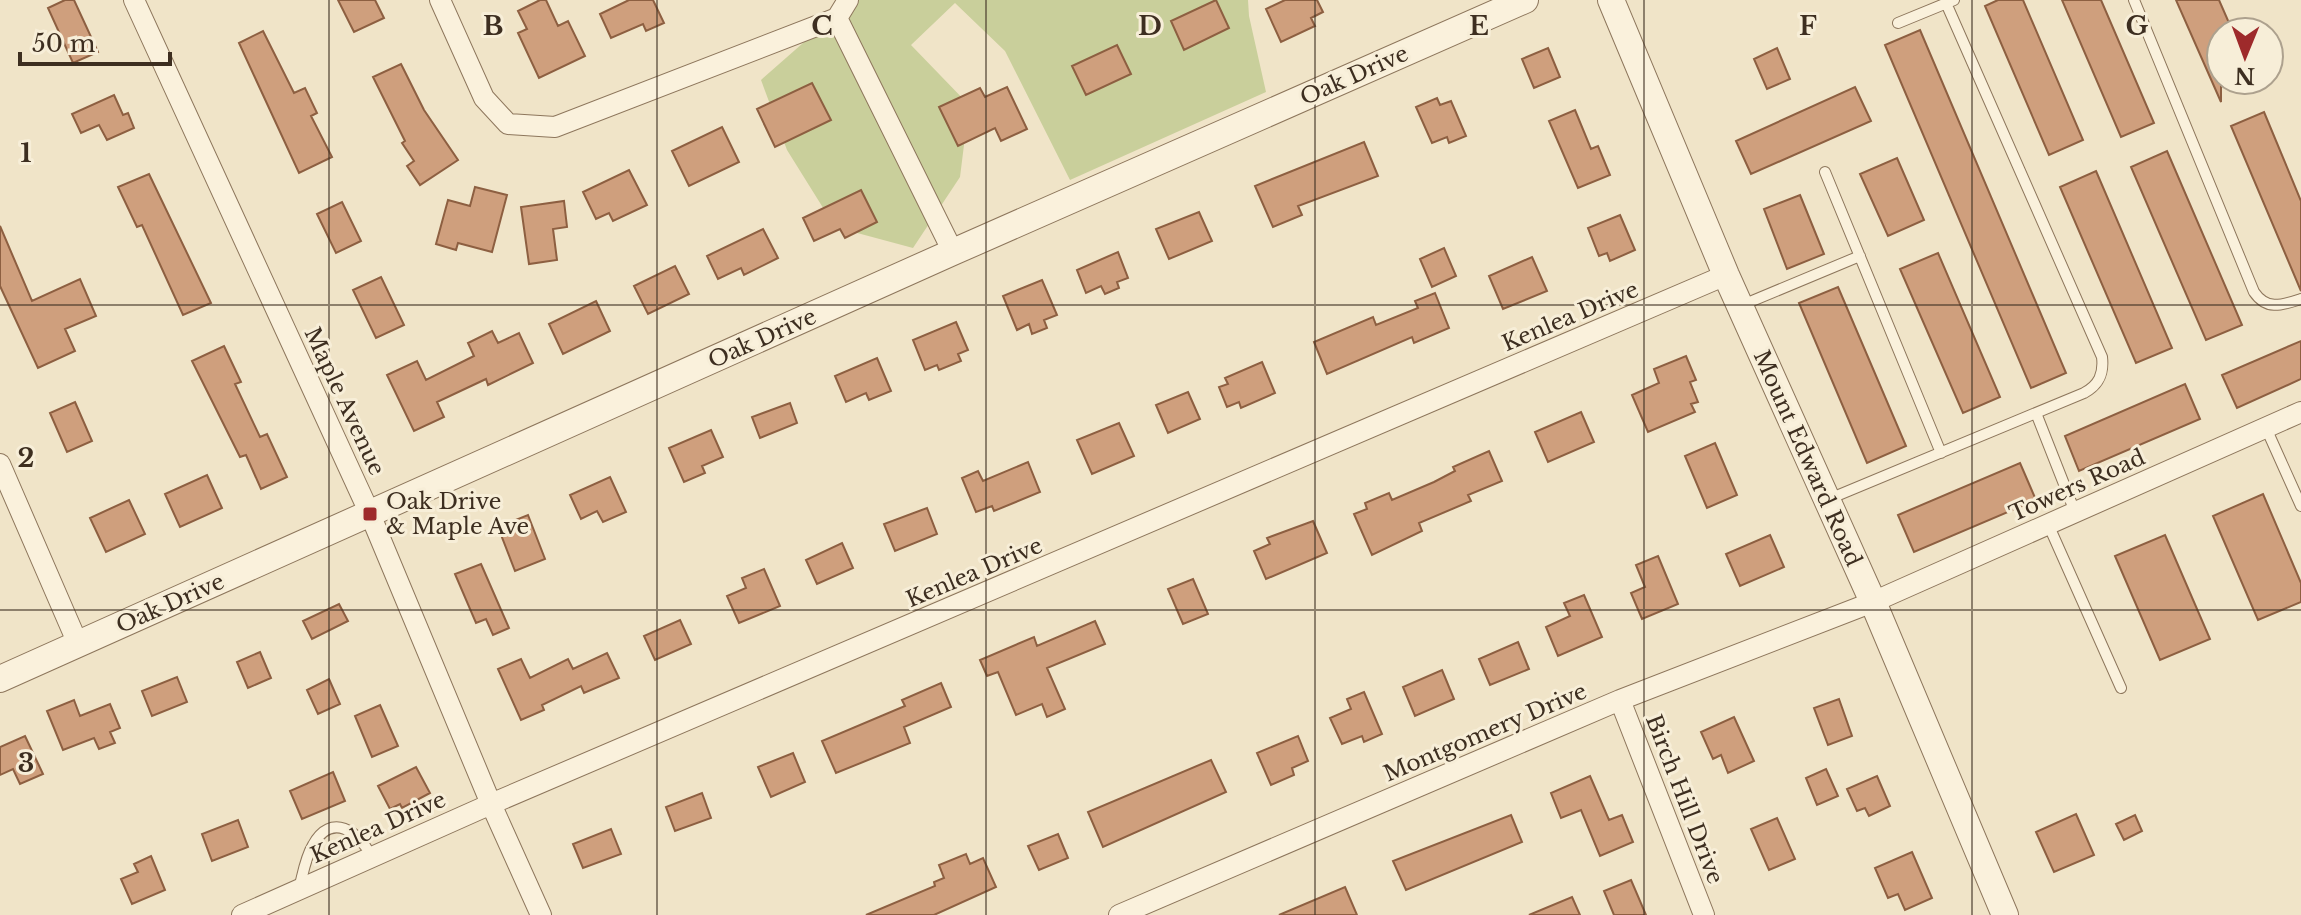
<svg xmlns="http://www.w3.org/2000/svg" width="2301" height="915" viewBox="0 0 2301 915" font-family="'Libre Baskerville',serif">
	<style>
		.green { fill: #c9cf9b }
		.building { fill: #cf9f7d; stroke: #8d5f41; stroke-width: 2 }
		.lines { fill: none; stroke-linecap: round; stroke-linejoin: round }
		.service-casing { stroke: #8d765c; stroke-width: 12 }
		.minor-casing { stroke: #8d765c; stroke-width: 22 }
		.tertiary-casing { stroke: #8d765c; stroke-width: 28 }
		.service { stroke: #faf1dc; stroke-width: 10 }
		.minor { stroke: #faf1dc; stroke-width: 20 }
		.tertiary { stroke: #faf1dc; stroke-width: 26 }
		.grid { fill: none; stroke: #3d2e20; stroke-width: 2; stroke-opacity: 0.55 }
		.poi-dot { fill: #9e2a2b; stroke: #f7eed8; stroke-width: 3 }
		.labels { text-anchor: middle; stroke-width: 6; stroke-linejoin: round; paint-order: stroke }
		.street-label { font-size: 22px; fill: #3d2e20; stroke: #f7eed8 }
		.poi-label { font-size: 22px; fill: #3d2e20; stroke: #f7eed8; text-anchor: start }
		.grid-label { font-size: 26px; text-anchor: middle; font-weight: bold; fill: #3d2e20; stroke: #f7eed8; stroke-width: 6; stroke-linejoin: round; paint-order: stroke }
	</style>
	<rect width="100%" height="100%" fill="#f0e4c8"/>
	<!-- green -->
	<path class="green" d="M852 0H1248L1249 16 1266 92 1070 180 1005 51 955 3 911 45 969 105 960 177 913 248 835 227 787 150 761 80Z"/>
	<!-- building -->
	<path class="building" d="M65 0H74L98 52 73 63 48 8Z
		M338 0H375L384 18 354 32Z
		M540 0H546L558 26 568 21 585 56 539 78 518 33 527 29 518 11Z
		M629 0H653L664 23 646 31 643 24 611 38 600 14Z
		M1216 0 1229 28 1184 50 1171 21Z
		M1285 0H1317L1323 12 1311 18 1315 26 1281 42 1266 9Z
		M1998 0H2023L2083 140 2049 155 1985 6Z
		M2062 0H2101L2154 123 2121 137Z
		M2176 0H2219L2233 32H2221V102Z
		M1920 30 2066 373 2031 388 1885 45Z
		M263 31 294 93 305 88 317 113 311 116 332 157 299 173 239 43Z
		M1117 45 1131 74 1086 95 1072 66Z
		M1548 48 1560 77 1534 88 1522 59Z
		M1777 48 1790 79 1767 89 1754 59Z
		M401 64 424 110 458 160 420 185 407 166 414 161 402 143 405 141 373 77Z
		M812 83 831 120 775 147 757 109Z
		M1007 87 1027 129 1001 141 995 128 958 146 939 107 980 88 985 97Z
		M1855 87 1871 121 1751 174 1736 141Z
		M114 95 123 115 128 113 134 128 107 140 99 125 81 133 72 114Z
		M1437 98 1440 105 1451 101 1466 136 1449 143 1447 137 1432 143 1416 107Z
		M1575 110 1591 149 1598 146 1610 175 1578 188 1549 121Z
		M2264 112 2301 201V291L2231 126Z
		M722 127 739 162 689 186 672 151Z
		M1364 142 1378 176 1298 206 1302 215 1273 227 1255 186Z
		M2167 151 2242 325 2206 340 2131 167Z
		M1897 158 1924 220 1888 236 1860 174Z
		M629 170 647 205 613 221 609 213 596 219 583 192Z
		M2096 171 2172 348 2136 363 2060 187Z
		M149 174 211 303 183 315 142 225 137 227 118 187Z
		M475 187 507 195 492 252 458 243 456 250 436 244 448 200 470 206Z
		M861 190 877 222 845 238 840 229 814 241 803 218Z
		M1800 195 1824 254 1787 269 1764 209Z
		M564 201 567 227 553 229 557 260 529 264 521 207Z
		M342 202 361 241 336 253 317 214Z
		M1199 212 1212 241 1169 259 1156 229Z
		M1620 215 1635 250 1610 261 1607 253 1599 256 1588 228Z
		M0 226 32 301 80 279 96 316 65 329 75 351 38 368 0 286Z
		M763 229 778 258 744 275 741 268 718 279 707 256Z
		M1444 248 1456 276 1432 287 1420 259Z
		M1118 252 1128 278 1117 282 1119 288 1105 294 1101 286 1086 293 1077 270Z
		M1938 253 2000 397 1963 413 1900 269Z
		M1532 257 1547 291 1503 309 1489 276Z
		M675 266 689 294 648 314 634 286Z
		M381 277 404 325 376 338 353 290Z
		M1042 280 1057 315 1044 320 1047 328 1032 334 1029 324 1017 330 1003 296Z
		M1838 287 1906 446 1867 463 1799 303Z
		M1435 293 1449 328 1414 343 1412 337 1327 374 1314 342 1373 317 1376 325 1418 308 1415 301Z
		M596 301 610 331 563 354 549 324Z
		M956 322 968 350 958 354 961 361 939 370 937 365 925 370 913 340Z
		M492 331 498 343 519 333 533 363 488 385 486 379 437 402 444 417 414 431 387 375 417 361 426 380 474 356 468 343Z
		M2301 341V379L2237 408 2222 375Z
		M224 346 241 382 235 384 260 437 267 434 287 477 261 489 246 455 240 457 192 361Z
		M1686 356 1696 380 1690 382 1698 402 1691 404 1695 412 1648 432 1632 395 1659 383 1654 369Z
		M877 358 891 391 869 400 866 393 846 402 835 376Z
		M1262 362 1275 393 1241 408 1239 402 1227 407 1219 387 1228 384 1225 378Z
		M2185 384 2200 419 2079 471 2065 436Z
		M1188 392 1200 419 1168 433 1156 405Z
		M75 402 92 441 67 452 50 413Z
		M790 403 797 423 760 438 752 417Z
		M1581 412 1594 442 1548 462 1535 432Z
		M1119 423 1134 456 1092 474 1077 440Z
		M711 430 723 457 702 466 705 473 684 482 669 448Z
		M1715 443 1737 495 1707 508 1685 456Z
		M1489 451 1502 481 1468 495 1471 501 1419 523 1422 531 1372 555 1354 514 1367 509 1365 503 1389 493 1392 500 1434 482 1455 471 1453 467Z
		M1028 462 1040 492 994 511 992 506 976 512 962 478 978 471 983 481Z
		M2020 463 2036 500 1914 552 1898 515Z
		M207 475 222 508 180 527 165 494Z
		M610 477 626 512 603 522 597 511 581 519 570 495Z
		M2263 494 2301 583V602L2258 620 2213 516Z
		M129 500 145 534 106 552 90 518Z
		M927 508 937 534 895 551 884 524Z
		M528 515 545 559 515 571 498 527Z
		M1313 521 1327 553 1266 579 1254 551 1270 544 1267 538Z
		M1770 535 1784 567 1740 586 1726 554Z
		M2165 535 2210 639 2160 660 2115 556Z
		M842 543 853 568 817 584 806 560Z
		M1658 556 1678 604 1642 619 1631 593 1645 587 1636 565Z
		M481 564 509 628 493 635 486 619 476 623 455 574Z
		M764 569 780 606 739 623 727 596 746 588 742 578Z
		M1193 579 1208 614 1183 624 1168 589Z
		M1584 595 1602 637 1558 656 1546 627 1570 616 1564 603Z
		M339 604 348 621 312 639 303 621Z
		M680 620 691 644 655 660 644 636Z
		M1095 621 1105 644 1047 668 1065 709 1047 717 1042 704 1016 715 998 672 987 676 980 660 1034 637 1037 646Z
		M1518 642 1529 669 1490 685 1479 659Z
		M260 652 271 678 248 688 237 662Z
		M607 653 619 678 584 693 581 686 542 705 544 710 521 720 498 669 521 659 530 678 568 659 573 669Z
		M1442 670 1454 699 1415 716 1403 687Z
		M177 677 187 702 152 716 142 691Z
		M329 679 340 704 318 714 307 690Z
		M941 683 951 707 904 727 910 743 836 773 822 741 905 706 902 700Z
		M1364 692 1382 734 1364 742 1362 736 1342 744 1330 718 1351 709 1347 699Z
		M1839 699 1852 736 1828 745 1814 708Z
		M74 700 80 716 110 704 120 728 110 732 115 743 99 749 94 738 63 750 47 711Z
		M380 705 398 746 372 757 355 716Z
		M1734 717 1754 761 1728 773 1721 755 1713 759 1701 732Z
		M25 736 43 774 20 784 13 769 0 775V747Z
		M1298 736 1308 761 1292 768 1294 775 1271 785 1257 753Z
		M793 753 805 782 771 797 758 767Z
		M1211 760 1226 792 1103 847 1088 812Z
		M416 767 430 793 402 808 400 804 390 809 378 786Z
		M1826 769 1838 796 1817 805 1806 778Z
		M333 772 345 801 302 819 290 791Z
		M1590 776 1609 820 1622 815 1633 842 1600 856 1581 810 1561 818 1551 793Z
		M1877 776 1890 806 1869 816 1865 808 1857 811 1847 789Z
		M702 793 711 818 675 831 666 807Z
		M2076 814 2094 855 2054 872 2036 832Z
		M1511 815 1522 842 1406 890 1393 861Z
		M2135 815 2142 831 2124 840 2116 824Z
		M1777 818 1795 859 1769 870 1751 829Z
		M238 820 248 847 212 861 202 834Z
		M611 829 621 854 583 868 573 844Z
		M1058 834 1068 858 1039 870 1028 846Z
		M1912 852 1932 898 1905 910 1898 894 1888 898 1875 868Z
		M966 854 970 864 983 858 996 887 934 915H866L935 886 934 882 944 878 939 865Z
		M151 856 165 890 132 904 121 879 138 872 134 864Z
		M1631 880 1646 915H1614L1604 891Z
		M1345 887 1357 915H1279Z
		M1572 897 1580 915H1529Z"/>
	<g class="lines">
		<defs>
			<path id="service" d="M2134 0 2254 292C2267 311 2282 305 2301 299
				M1898 23 1954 0
				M1825 172 1941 453
				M1740 306 1860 256
				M2036 413 2075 512
				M2266 428 2301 506
				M1829 499 2084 393C2099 385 2104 374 2102 357L1946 3
				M2048 524 2121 688
				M299 889C303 874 305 858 313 845 331 812 359 831 371 856"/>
			<path id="minor" d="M134 0 370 514 491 804 541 915
				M440 0 484 98 508 124 555 127 837 18 848 0
				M837 18 953 252
				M0 464 78 644
				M1620 700 1704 915
				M242 915 491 804 1726 275
				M1119 915 1620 700 1873 602 2301 412"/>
			<path id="tertiary" d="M1611 0 1726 275 1873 602 2005 915
				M0 679 953 252 1525 0"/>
		</defs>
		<!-- service casing -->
		<use href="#service" class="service-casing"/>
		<!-- minor casing -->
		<use href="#minor" class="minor-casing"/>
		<!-- tertiary casing -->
		<use href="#tertiary" class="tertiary-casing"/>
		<!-- service -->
		<use href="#service" class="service"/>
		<!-- minor -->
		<use href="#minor" class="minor"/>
		<!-- tertiary -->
		<use href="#tertiary" class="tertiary"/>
	</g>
	<!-- grid -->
	<path class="grid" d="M329 0V915M657 0V915M986 0V915M1315 0V915M1644 0V915M1972 0V915M0 305H2301M0 610H2301"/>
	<!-- markers -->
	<rect class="poi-dot" x="362" y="506" width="16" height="16" rx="4"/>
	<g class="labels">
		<!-- street labels -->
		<g class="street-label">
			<text transform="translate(1354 75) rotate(-24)" y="8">Oak Drive</text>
			<text transform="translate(1570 316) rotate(-23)" y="8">Kenlea Drive</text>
			<text transform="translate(762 338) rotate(-24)" y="8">Oak Drive</text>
			<text transform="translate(345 401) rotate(65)" y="8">Maple Avenue</text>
			<text transform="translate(1808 458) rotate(66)" y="8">Mount Edward Road</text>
			<text transform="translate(2077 485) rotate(-24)" y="8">Towers Road</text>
			<text transform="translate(974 572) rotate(-23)" y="8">Kenlea Drive</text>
			<text transform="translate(170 603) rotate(-24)" y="8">Oak Drive</text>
			<text transform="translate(1485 732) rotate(-23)" y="8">Montgomery Drive</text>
			<text transform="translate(1685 799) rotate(69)" y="8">Birch Hill Drive</text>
			<text transform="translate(378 827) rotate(-24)" y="8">Kenlea Drive</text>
		</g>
		<!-- poi labels -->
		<g class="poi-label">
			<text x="386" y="509">Oak Drive<tspan x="386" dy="25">&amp; Maple Ave</tspan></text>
		</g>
	</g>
	<g class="grid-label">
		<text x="493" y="35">B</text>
		<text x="822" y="35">C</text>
		<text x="1150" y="35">D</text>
		<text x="1479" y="35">E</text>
		<text x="1808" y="35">F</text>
		<text x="2137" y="35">G</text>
		<text x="26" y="162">1</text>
		<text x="26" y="467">2</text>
		<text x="26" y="772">3</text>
	</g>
	<!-- north arrow -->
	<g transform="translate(2245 56) rotate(181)"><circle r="38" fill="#f7eed8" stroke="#ada18e" stroke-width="2"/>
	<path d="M0-6L14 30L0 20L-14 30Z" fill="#9e2a2b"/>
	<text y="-12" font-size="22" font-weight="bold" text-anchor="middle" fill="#3d2e20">N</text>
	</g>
	<!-- scale -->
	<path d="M20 52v12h150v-12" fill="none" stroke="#3d2e20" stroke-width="4"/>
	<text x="32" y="52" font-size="24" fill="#3d2e20" stroke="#f7eed8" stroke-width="6" paint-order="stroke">50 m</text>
</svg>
